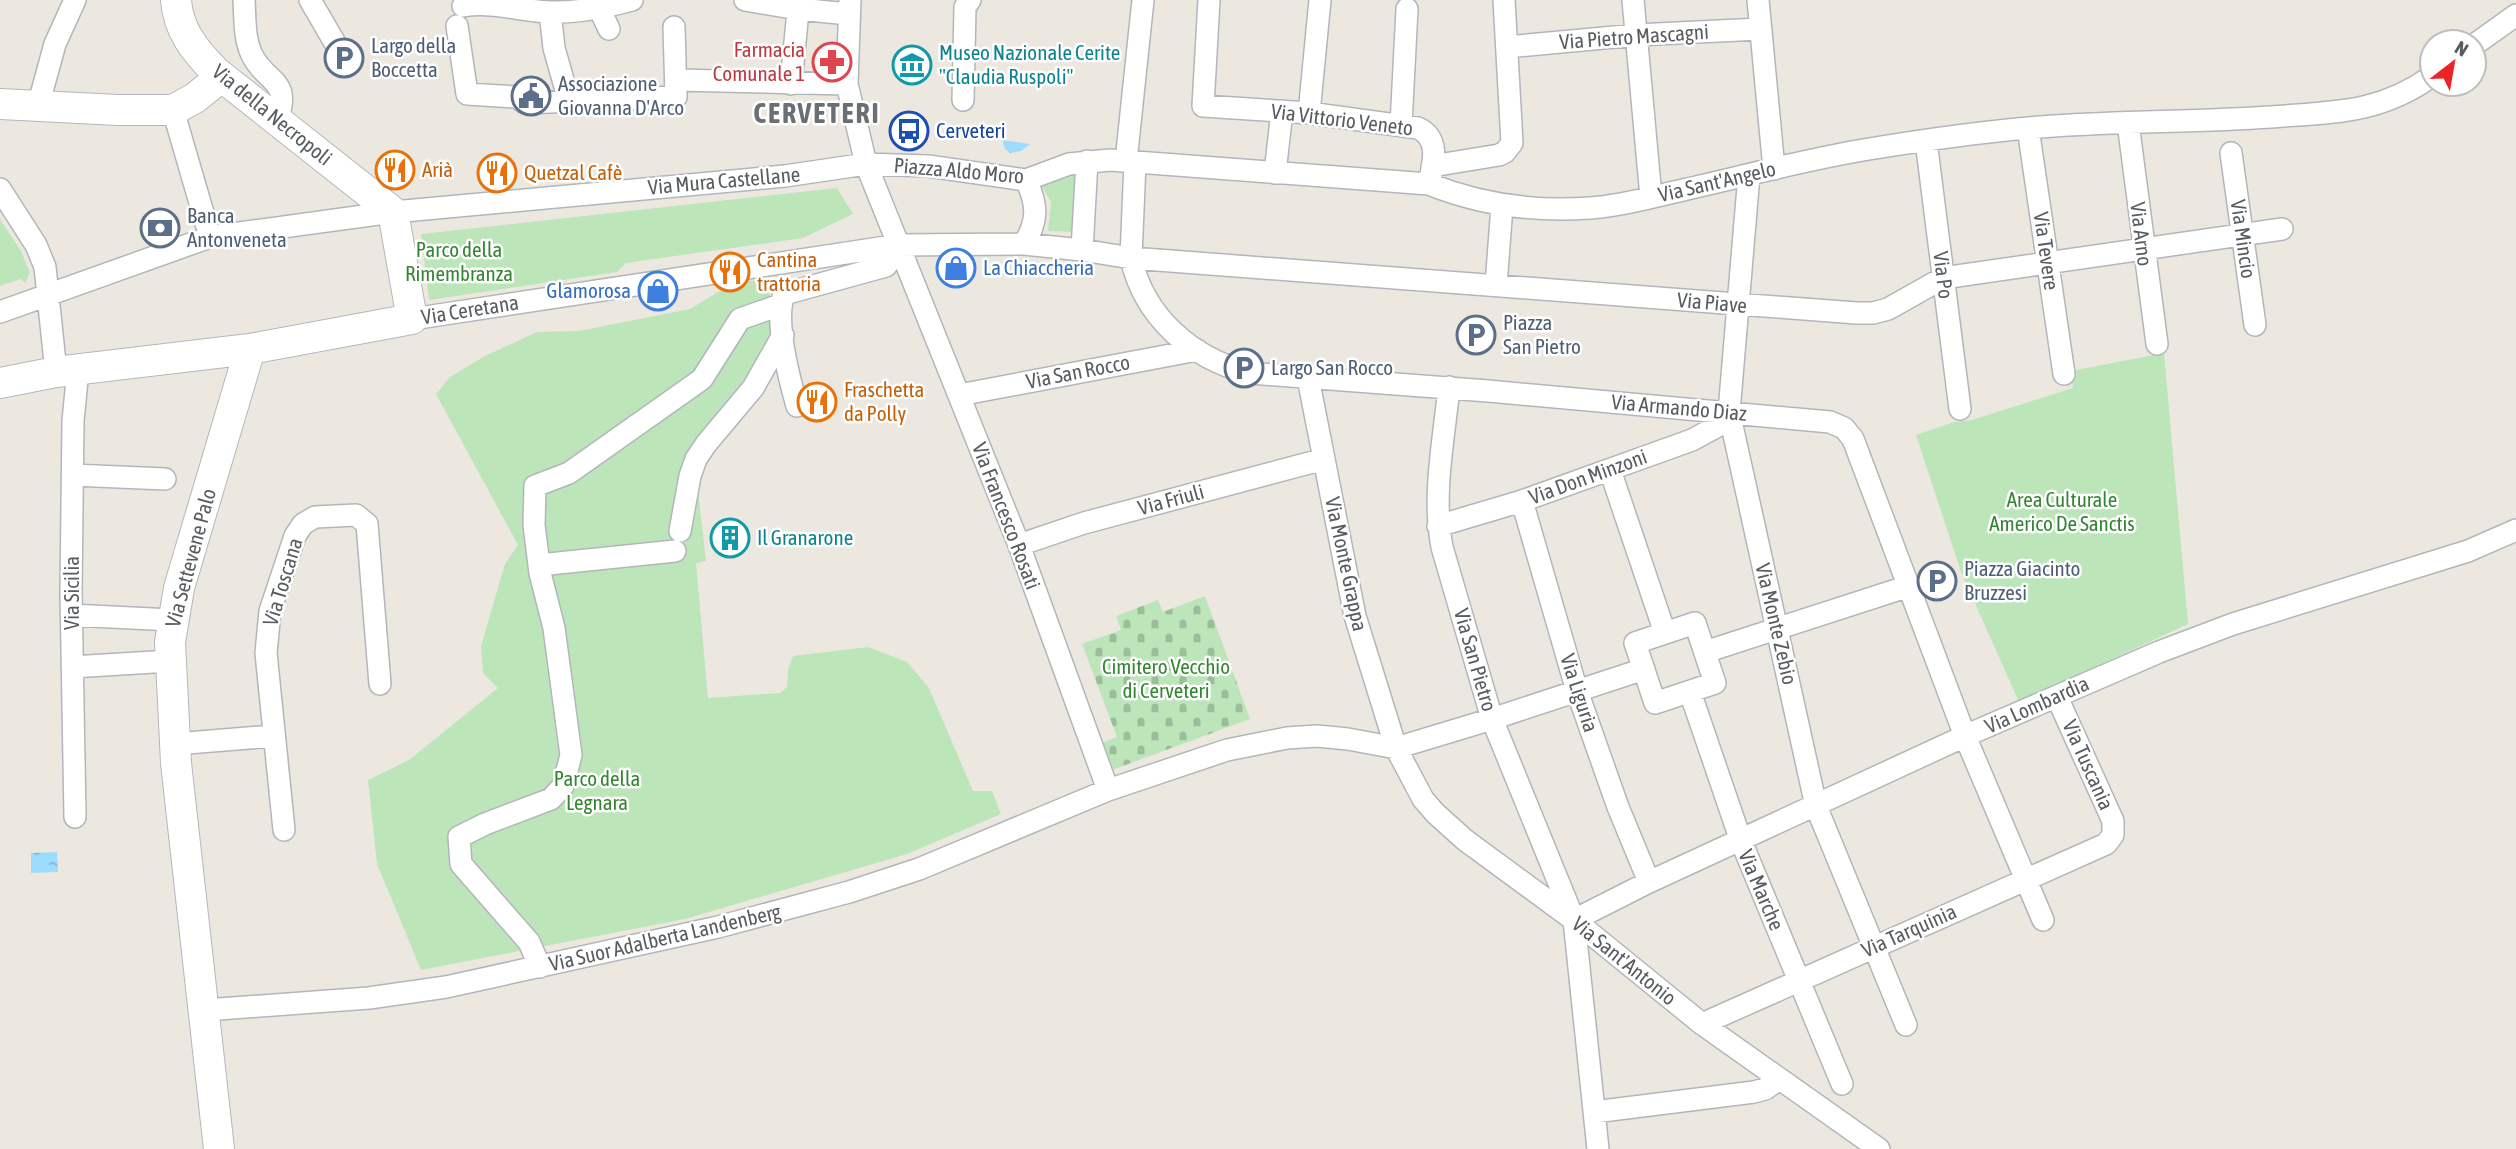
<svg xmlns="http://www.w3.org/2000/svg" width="2516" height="1149" viewBox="0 0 2516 1149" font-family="'Asap Condensed',sans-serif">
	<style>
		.cemetery { fill: url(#cemetery-stones) }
		.green { fill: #bde5ba }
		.water { fill: url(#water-ripples) }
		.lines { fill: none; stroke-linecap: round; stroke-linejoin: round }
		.street-casing { stroke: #b2b6bb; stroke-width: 24 }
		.secondary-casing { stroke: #b3b7bd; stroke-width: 32 }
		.street { stroke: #fff; stroke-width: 21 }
		.secondary { stroke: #fff; stroke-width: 30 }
		.labels { text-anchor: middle; stroke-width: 5; stroke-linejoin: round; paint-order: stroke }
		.street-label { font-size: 21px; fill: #585d61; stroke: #fff }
		.service-label { font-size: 21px; fill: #4e5e75; stroke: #fff; text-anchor: start }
		.health-label { font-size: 21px; fill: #be3a42; stroke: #fff; text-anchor: end }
		.culture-label { font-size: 21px; fill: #0d838f; stroke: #fff; text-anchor: start }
		.transit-label { font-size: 21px; fill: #164399; stroke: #fff; text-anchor: start }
		.food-label { font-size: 21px; fill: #c56008; stroke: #fff; text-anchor: start }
		.park-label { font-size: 21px; fill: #348632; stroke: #fff }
		.shop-label { font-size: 21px; fill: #366cbe; stroke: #fff; text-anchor: start }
		.district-label { font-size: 28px; font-weight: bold; letter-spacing: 2px; fill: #696f73; stroke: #fff }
	</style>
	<defs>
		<pattern id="cemetery-stones" width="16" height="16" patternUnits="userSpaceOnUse" patternTransform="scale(1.75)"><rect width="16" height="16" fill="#bde5ba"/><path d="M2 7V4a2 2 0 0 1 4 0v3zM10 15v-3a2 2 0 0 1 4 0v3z" fill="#9cbd9b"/></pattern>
		<pattern id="water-ripples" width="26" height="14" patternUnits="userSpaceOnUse" patternTransform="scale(1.75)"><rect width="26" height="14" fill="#9cdcff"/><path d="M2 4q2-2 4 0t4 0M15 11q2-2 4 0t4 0" fill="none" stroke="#82b6d2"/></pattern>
	</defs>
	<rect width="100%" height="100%" fill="#ece8df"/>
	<!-- cemetery -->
	<path class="cemetery" d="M1205 596 1250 719 1112 770 1102 743 1117 737 1082 644 1121 630 1116 616 1158 600 1163 612Z"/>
	<!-- green -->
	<path class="green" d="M1079 168 1077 232 1048 231 1051 202 1041 185Z
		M837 188 853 214 803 238 626 263 617 272 429 300 421 234Z
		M0 219 21 251 30 273 25 283 20 279 0 286Z
		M740 279 767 283 774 316 775 331 740 397 685 457 671 538 684 537 697 481 706 561 696 563 708 698 780 693 787 687 788 670 793 656 868 647 907 662 929 688 973 791H992L1001 814 907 854 685 919 421 970 377 864 368 780 409 760 498 688 483 673 481 646 505 564 518 545 436 394 450 377 485 356 537 332 579 331 690 309Z
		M2164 353 2188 624 2019 702 1961 572 1916 435 1954 422 1972 420 2073 388 2071 371Z"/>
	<!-- water -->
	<path class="water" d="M1002 140 1030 144 1021 151 1010 153 1005 149Z
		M57 852 58 872 31 873V853Z"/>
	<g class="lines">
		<defs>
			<path id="street" d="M244 0C245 17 244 39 252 55 267 85 292 78 277 121
				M310 0 335 43
				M745 0 798 9 849 14
				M850 0 847 84 866 164 1019 545 1108 790
				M1209 0 1203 106 1309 113 1418 128C1441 139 1433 164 1429 184
				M1633 0 1651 197
				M1758 0 1774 169
				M463 6C493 1 520 11 550 12 577 13 606 7 632 0
				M599 8 609 29
				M550 12 554 48 569 101
				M457 26 467 94 516 97 525 103 676 97 674 27
				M2474 45 2516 15
				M1507 47 1636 35 1760 29
				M677 80 847 84
				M791 84 799 0
				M963 100 965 7 970 0
				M38 106 55 44 75 0
				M173 110 210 237
				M1309 113 1320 0
				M2128 123 2157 344
				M1401 125 1407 9
				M2028 128 2064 374
				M1926 141 1960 409
				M2231 153 2255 325
				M1126 161 1143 0
				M1135 162 1131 258 1856 313H1873L1888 309 1943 278 2282 229
				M1432 166 1499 155 1505 152 1512 143 1504 0
				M1275 173 1282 111
				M1749 175 1729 412 1816 806 1906 1025
				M0 189 36 245 45 267 56 372
				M1024 244C1038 221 1038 205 1026 180
				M1082 250 1087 161
				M1496 285 1502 206
				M0 312 210 237 393 212 785 176 866 164 928 166 1026 180 1069 164 1110 160 1429 184C1481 205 1533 212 1590 208 1621 206 1652 197 1683 190 1745 176 1807 159 1869 149 1930 139 1992 130 2054 126 2126 121 2198 122 2271 117 2333 112 2379 114 2432 76
				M412 319 899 245 1024 244 1082 250 1131 258C1144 317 1191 358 1249 373L1488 391 1830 422 1844 428 1853 439 1965 736 2043 920
				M1308 378 1355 616 1396 748 1423 799 1435 813 1465 840 1574 920 1702 1024 1879 1149
				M1449 387C1444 439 1432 495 1442 547L1492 719 1574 920 1598 1149
				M959 395 1197 350
				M797 406C789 378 774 321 784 294L886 266 899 245
				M1610 470 1665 633
				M73 475 165 479
				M1522 501 1577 691 1618 807 1649 882
				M1438 526 1522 501 1692 440 1716 427 1729 412
				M680 531 690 476 696 459 706 444 753 388 783 335
				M1019 545 1084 523 1324 459
				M539 565 675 551
				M71 615 172 620
				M1695 623 1715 683 1655 703 1635 643Z
				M1705 652 1909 586
				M72 667 170 661
				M1690 692 1741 841 1842 1084
				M175 744 273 736
				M75 817 71 592 73 421 78 370
				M284 830 266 653 270 611 295 536 303 524 315 517 356 515 367 524 380 684
				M1574 920 1649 882 1965 736 2159 652 2233 624 2468 551 2516 530
				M540 967 529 942 461 864 459 837 485 824 551 799 563 786 571 755 554 628 540 573 534 525 535 486 569 473 702 379 740 319 780 305
				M205 1010 369 998 446 987 718 927 849 892 919 869 1108 790 1227 750 1287 738 1317 736 1348 739 1396 748 1492 719 1644 669
				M1702 1024 2106 844 2113 835V821L2057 697
				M1594 1112 1754 1092 1765 1089 1778 1080"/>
			<path id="secondary" d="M0 104 118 110H173L195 98 221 77
				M0 383 56 372 250 349 412 319 393 212 216 72C195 51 178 30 176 0
				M219 1149 176 763 170 642 179 588 250 349"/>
		</defs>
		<!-- street casing -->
		<use href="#street" class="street-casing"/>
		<!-- secondary casing -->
		<use href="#secondary" class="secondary-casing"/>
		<!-- street -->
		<use href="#street" class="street"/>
		<!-- secondary -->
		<use href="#secondary" class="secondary"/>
	</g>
	<!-- icons -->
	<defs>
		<symbol id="parking-ring" viewBox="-11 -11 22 22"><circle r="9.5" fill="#fff" stroke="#5c6f8a" stroke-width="1.5"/><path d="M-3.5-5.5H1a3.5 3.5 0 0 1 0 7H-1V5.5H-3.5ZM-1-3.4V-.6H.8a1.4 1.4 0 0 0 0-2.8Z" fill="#5c6f8a"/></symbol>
		<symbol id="pharmacy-ring" viewBox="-11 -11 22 22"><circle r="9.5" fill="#fff" stroke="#e0444e" stroke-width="1.5"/><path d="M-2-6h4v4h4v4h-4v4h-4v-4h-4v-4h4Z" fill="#e0444e"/></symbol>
		<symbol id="museum-ring" viewBox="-11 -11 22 22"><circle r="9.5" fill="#fff" stroke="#0f9aa8" stroke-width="1.5"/><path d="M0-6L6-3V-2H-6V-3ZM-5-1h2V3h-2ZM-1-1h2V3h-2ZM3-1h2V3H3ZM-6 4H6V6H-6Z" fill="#0f9aa8"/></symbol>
		<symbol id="civic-ring" viewBox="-11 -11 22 22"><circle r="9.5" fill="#fff" stroke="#5c6f8a" stroke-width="1.5"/><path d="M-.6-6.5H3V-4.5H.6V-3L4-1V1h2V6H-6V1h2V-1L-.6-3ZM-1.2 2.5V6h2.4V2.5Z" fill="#5c6f8a"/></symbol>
		<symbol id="bus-ring" viewBox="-11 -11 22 22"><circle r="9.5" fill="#fff" stroke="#1a4fb4" stroke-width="1.5"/><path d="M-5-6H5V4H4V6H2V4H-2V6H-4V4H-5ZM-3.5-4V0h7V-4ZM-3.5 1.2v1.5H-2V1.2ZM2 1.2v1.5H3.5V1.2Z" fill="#1a4fb4"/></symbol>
		<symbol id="restaurant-ring" viewBox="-11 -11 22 22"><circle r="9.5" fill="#fff" stroke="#e8710a" stroke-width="1.5"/><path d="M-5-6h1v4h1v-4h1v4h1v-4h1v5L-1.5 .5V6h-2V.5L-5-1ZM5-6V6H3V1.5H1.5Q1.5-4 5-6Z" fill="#e8710a"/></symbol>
		<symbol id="bank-ring" viewBox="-11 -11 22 22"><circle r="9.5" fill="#fff" stroke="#5c6f8a" stroke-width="1.5"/><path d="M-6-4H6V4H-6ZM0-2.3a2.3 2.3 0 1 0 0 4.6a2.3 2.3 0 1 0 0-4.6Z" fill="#5c6f8a"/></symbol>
		<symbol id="shop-ring" viewBox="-11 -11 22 22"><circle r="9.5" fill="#fff" stroke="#3f7fe0" stroke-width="1.5"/><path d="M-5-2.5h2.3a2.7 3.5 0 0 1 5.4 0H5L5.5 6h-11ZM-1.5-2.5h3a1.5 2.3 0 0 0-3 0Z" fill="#3f7fe0"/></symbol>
		<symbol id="building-ring" viewBox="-11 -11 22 22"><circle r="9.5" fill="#fff" stroke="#0f9aa8" stroke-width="1.5"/><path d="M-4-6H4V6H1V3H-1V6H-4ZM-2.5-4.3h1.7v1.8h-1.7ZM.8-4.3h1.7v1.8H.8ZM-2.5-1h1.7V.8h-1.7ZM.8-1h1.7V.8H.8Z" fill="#0f9aa8"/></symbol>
	</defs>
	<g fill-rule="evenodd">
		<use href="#parking-ring" x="322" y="36" width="44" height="44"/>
		<use href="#pharmacy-ring" x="810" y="40" width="44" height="44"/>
		<use href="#museum-ring" x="890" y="43" width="44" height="44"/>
		<use href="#civic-ring" x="509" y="74" width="44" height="44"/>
		<use href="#bus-ring" x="887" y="109" width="44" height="44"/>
		<use href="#restaurant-ring" x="373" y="148" width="44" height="44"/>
		<use href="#restaurant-ring" x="475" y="151" width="44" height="44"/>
		<use href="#bank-ring" x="138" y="206" width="44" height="44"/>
		<use href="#shop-ring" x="934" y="246" width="44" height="44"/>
		<use href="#restaurant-ring" x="708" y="250" width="44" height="44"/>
		<use href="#shop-ring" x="636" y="269" width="44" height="44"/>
		<use href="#parking-ring" x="1454" y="313" width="44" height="44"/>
		<use href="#parking-ring" x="1222" y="346" width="44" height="44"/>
		<use href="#restaurant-ring" x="795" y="380" width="44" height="44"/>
		<use href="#building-ring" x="708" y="516" width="44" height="44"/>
		<use href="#parking-ring" x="1915" y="559" width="44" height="44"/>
	</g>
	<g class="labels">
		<!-- street labels -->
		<g class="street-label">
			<text transform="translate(1634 37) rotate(-4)" y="7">Via Pietro Mascagni</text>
			<text transform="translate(272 115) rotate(39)" y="7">Via della Necropoli</text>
			<text transform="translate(1342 120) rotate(7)" y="7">Via Vittorio Veneto</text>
			<text transform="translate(959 171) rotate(5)" y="7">Piazza Aldo Moro</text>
			<text transform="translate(724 181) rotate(-5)" y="7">Via Mura Castellane</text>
			<text transform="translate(1717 182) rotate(-13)" y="7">Via Sant'Angelo</text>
			<text transform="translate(2141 234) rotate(83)" y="7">Via Arno</text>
			<text transform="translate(2243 239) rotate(82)" y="7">Via Mincio</text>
			<text transform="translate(2046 251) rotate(82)" y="7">Via Tevere</text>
			<text transform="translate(1943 275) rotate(83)" y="7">Via Po</text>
			<text transform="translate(1712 303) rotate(5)" y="7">Via Piave</text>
			<text transform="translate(470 310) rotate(-9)" y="7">Via Ceretana</text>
			<text transform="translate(1078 372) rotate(-11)" y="7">Via San Rocco</text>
			<text transform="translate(1679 408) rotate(5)" y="7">Via Armando Diaz</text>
			<text transform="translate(1588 477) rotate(-20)" y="7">Via Don Minzoni</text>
			<text transform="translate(1171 500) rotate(-15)" y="7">Via Friuli</text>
			<text transform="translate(1006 516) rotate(69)" y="7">Via Francesco Rosati</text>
			<text transform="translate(191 558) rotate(-75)" y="7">Via Settevene Palo</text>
			<text transform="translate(1346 564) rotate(78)" y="7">Via Monte Grappa</text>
			<text transform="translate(283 582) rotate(-73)" y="7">Via Toscana</text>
			<text transform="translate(72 593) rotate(-90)" y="7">Via Sicilia</text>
			<text transform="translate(1776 624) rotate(77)" y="7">Via Monte Zebio</text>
			<text transform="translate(1475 660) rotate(74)" y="7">Via San Pietro</text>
			<text transform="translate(1579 693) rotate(72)" y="7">Via Liguria</text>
			<text transform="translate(2037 705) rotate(-24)" y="7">Via Lombardia</text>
			<text transform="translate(2088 765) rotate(66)" y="7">Via Tuscania</text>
			<text transform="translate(1761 890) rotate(67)" y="7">Via Marche</text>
			<text transform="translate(1909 931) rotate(-24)" y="7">Via Tarquinia</text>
			<text transform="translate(665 938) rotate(-13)" y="7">Via Suor Adalberta Landenberg</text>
			<text transform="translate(1624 961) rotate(39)" y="7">Via Sant'Antonio</text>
		</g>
		<!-- service labels -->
		<g class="service-label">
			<text x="371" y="53">Largo della<tspan x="371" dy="24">Boccetta</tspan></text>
			<text x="558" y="91">Associazione<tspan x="558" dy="24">Giovanna D'Arco</tspan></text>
			<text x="187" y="223">Banca<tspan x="187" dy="24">Antonveneta</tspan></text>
			<text x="1503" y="330">Piazza<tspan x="1503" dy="24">San Pietro</tspan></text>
			<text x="1271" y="375">Largo San Rocco</text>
			<text x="1964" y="576">Piazza Giacinto<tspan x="1964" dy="24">Bruzzesi</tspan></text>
		</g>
		<!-- health labels -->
		<g class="health-label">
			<text x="805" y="57">Farmacia<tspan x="805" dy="24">Comunale 1</tspan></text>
		</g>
		<!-- culture labels -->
		<g class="culture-label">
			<text x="939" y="60">Museo Nazionale Cerite<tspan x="939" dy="24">"Claudia Ruspoli"</tspan></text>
			<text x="757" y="545">Il Granarone</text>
		</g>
		<!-- transit labels -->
		<g class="transit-label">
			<text x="936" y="138">Cerveteri</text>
		</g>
		<!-- food labels -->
		<g class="food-label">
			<text x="422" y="177">Arià</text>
			<text x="524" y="180">Quetzal Cafè</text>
			<text x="757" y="267">Cantina<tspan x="757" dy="24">trattoria</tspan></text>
			<text x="844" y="397">Fraschetta<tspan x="844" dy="24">da Polly</tspan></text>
		</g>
		<!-- park labels -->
		<g class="park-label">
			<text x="459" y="257">Parco della<tspan x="459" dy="24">Rimembranza</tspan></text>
			<text x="2062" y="507">Area Culturale<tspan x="2062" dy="24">Americo De Sanctis</tspan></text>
			<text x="1166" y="674">Cimitero Vecchio<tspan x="1166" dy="24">di Cerveteri</tspan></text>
			<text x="597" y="786">Parco della<tspan x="597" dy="24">Legnara</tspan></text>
		</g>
		<!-- shop labels -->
		<g class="shop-label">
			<text x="983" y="275">La Chiaccheria</text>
			<text x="631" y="298" text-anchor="end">Glamorosa</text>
		</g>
		<!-- district labels -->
		<g class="district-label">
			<text x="817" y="123">CERVETERI</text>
		</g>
	</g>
	<!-- north arrow -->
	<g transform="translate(2453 63) rotate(31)"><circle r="33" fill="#ffffff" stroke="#bcbec0" stroke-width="2"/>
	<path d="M0-5L12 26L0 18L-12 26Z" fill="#ee2323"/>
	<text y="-10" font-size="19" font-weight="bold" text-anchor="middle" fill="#585d61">N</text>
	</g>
</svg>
